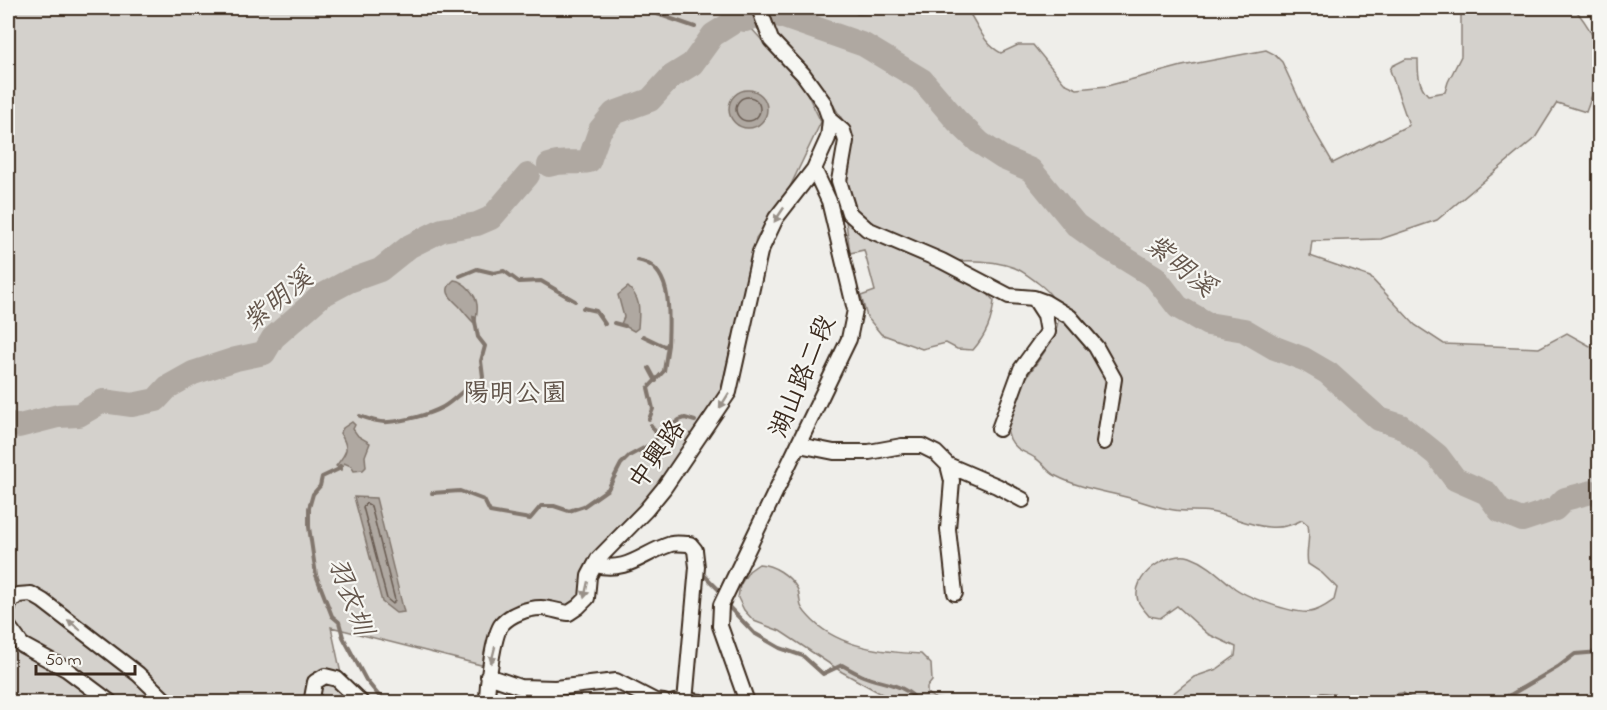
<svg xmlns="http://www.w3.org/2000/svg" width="1607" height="710" viewBox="0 0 1607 710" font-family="'Indie Flower','LXGW WenKai TC',sans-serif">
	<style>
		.green { fill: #d4d1cc; stroke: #887e75; stroke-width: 1.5 }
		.water { fill: #afa8a1; stroke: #81766d; stroke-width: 1.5 }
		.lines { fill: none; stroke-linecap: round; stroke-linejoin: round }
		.shore { stroke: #695c52; stroke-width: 1.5 }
		.stream { stroke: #81766d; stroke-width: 4 }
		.river { stroke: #afa8a1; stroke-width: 24 }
		.minor-casing { stroke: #3b2a1e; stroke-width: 18 }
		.minor { stroke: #f6f6f2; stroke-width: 14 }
		.oneway { fill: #989088 }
		.labels { text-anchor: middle; stroke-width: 4.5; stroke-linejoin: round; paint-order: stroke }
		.street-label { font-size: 26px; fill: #3b2a1e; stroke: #f6f6f2 }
		.park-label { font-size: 26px; fill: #61544a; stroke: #f6f6f2 }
		.water-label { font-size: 27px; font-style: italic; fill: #64564c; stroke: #f6f6f2 }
	</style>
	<rect width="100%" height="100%" fill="#efeeea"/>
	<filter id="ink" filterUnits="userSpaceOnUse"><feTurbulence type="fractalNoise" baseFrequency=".0167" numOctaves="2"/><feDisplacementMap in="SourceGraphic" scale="12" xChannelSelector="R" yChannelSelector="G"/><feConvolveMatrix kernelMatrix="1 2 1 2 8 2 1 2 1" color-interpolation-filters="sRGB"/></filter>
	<g filter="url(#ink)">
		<!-- green -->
		<path class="green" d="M8 8H749L751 28 804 87 821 122 787 193 756 238 720 394 648 501 591 556 585 569 582 593 575 604 562 608 507 614 485 666 331 627 347 702H8Z
			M765 8H850L857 14 908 11 915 8H966C978 24 982 43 1001 53L1018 45H1033L1064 83 1077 89 1107 86 1182 66 1266 50 1274 54 1282 62 1312 127 1333 163 1409 125 1390 70 1392 66 1406 59H1418C1418 73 1418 85 1428 95L1445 92 1448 82 1461 56V8H1574C1607 47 1603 67 1586 112L1557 103 1535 138 1437 220 1381 239 1312 241 1310 256 1370 277 1415 325 1444 344 1539 348 1567 333 1599 351V702H1162L1194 677 1217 669 1235 656 1236 647 1208 634 1177 606 1160 618 1149 616C1146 612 1140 606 1138 601 1130 576 1168 550 1190 557 1207 563 1219 575 1232 586 1245 597 1293 614 1310 612 1319 611 1327 605 1334 600L1337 588 1322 573 1308 564C1305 551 1311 539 1308 525L1302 520C1269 538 1243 518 1210 512 1198 510 1186 512 1174 510 1159 508 1144 502 1130 498 1104 491 1079 488 1056 476 1047 472 1043 462 1035 458 1026 452 1015 450 1010 439 986 385 1104 331 1038 283 1031 278 1023 271 1015 268 997 261 976 260 957 261L952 272 987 293 994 301C992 321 986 335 973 350L957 349 946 343 922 349 881 334 867 317 861 296 875 291 864 250 850 253 846 222 847 194 844 180 845 124 827 95 774 34Z
			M759 564C774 565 789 575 797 588 800 593 799 601 801 606 803 611 809 617 813 621 841 648 884 652 921 654L931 664 932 681 927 687V693L936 699 962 702H896L842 672 780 631 754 621 744 610 738 598 740 585 749 571Z"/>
		<!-- water -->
		<path class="water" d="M729 109a19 19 0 1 1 38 0a19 19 0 1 1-38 0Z
			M454 280C464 281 476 294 477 305 478 310 476 316 476 320L473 322C468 317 464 312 460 307 451 298 441 291 454 280Z
			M628 287C642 299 639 312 638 328L634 331 621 324 624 317 618 295Z
			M352 422 355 425 353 429 358 436 370 443 365 456 366 467 363 470 354 471 351 466 344 463 341 470 336 466C347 452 350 449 340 433L343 428Z
			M354 497 376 498 404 612 396 613 382 602Z"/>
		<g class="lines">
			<!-- shore -->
			<path class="shore" d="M736 109a12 12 0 1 1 24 0a12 12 0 1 1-24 0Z
				M366 503 371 506 395 600 393 604 387 599 363 507Z"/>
			<!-- stream -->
			<path class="stream" d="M640 8 695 27
				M710 34 713 35
				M637 260C674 266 669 316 668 345
				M460 276 477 269 494 273 504 271 519 282 541 281 575 301
				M583 308 596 311 605 324
				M614 323 625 326
				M643 336 664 346 668 345 664 371 648 388 653 409 649 419
				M649 368 656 381
				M360 416C368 419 379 423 388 422 405 421 428 415 443 407 454 401 461 391 473 384L479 387 483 377 481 361 485 346 478 337 474 317
				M651 425 658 436
				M340 466 339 469 322 477 320 486 313 494 309 508V527L316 575 332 616 339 622 343 637 366 680 384 702
				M432 493 460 491 484 500 490 512 530 519 541 506H554L569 511 584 506 608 489 621 464 629 456 655 442 658 436 679 420 685 418 695 421
				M700 571 718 589
				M729 607 754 633 780 648 803 656 823 674 842 665C849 669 856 673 863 676 882 684 905 683 918 702
				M1299 702C1325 688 1329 696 1355 700 1370 702 1387 697 1403 694L1414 702
				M1491 702 1512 694 1558 667 1575 654 1600 652"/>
			<!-- river -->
			<path class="river" d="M772 13 864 45 922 80 957 121 980 143 1003 158 1031 170 1076 225 1108 248 1155 277 1178 307 1208 324 1244 330 1275 348 1304 359 1328 373 1379 419 1401 426 1437 455 1455 479 1487 493 1500 511 1522 520 1555 509 1565 499 1592 492 1600 494
				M745 20 754 17
				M549 165C563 160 574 164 589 161L600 130 614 113 650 100 671 77 692 64 713 35 732 23
				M8 423 19 426 58 416 79 415 103 401 132 405 156 400 168 387 193 373 236 359 264 353 273 338 321 296 349 281 380 270 410 246 442 230 477 224 491 218 528 175"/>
			<defs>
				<path id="minor" d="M830 120 843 131 846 141 839 181 849 213 867 229 942 261 1009 296 1034 298 1045 302 1070 317 1096 347 1114 379 1104 442
					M999 429 1021 369 1048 332 1045 315 1034 298
					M799 445 834 452H869L902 446H922L936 453 948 465 952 481 948 529 955 593
					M948 465 997 486 1023 500
					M595 565C628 573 642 553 671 544 676 543 684 544 690 544L695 550 697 567 685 702
					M8 608 9 603 18 595 31 594 43 601 138 674 167 702
					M8 626 22 645 66 669 110 702
					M488 676 520 687 555 688 616 681 655 701 664 702
					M315 702 312 698 315 682 325 676 337 679 361 702
					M487 702C487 687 493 634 502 624 511 614 528 608 541 608 550 608 560 612 569 613L578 607 587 598 589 576 598 559 646 510 664 488 729 392 760 252 776 218 814 169 828 138 830 120 824 103 803 74 771 40 759 8
					M674 702 685 700 701 702
					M747 702 720 626 721 605 849 339 855 310 829 201 814 169"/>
			</defs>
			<!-- minor casing -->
			<use href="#minor" class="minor-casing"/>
			<!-- minor -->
			<use href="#minor" class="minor"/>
		</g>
		<!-- one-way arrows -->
		<defs><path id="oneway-solid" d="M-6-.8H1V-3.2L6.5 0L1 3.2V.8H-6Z" transform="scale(1.5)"/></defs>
		<g class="oneway">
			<use href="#oneway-solid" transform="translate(779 215) rotate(124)"/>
			<use href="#oneway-solid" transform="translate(724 401) rotate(122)"/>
			<use href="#oneway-solid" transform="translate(586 590) rotate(103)"/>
			<use href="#oneway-solid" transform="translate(74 625) rotate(-142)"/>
			<use href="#oneway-solid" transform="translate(493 655) rotate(104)"/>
		</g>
	</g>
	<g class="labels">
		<!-- street labels -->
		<g class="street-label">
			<text transform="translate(801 376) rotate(-67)" y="9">湖山路二段</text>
			<text transform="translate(656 454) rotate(-55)" y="9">中興路</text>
		</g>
		<!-- park labels -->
		<g class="park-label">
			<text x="515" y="401">陽明公園</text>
		</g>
		<!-- water labels -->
		<g class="water-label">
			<text transform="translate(1181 265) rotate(39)" y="9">紫明溪</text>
			<text transform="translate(277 299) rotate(-39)" y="9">紫明溪</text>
			<text transform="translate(351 596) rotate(69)" y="9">羽衣圳</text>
		</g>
	</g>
	<!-- margin -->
	<rect width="1607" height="710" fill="none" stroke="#f6f6f2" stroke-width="30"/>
	<rect x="15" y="15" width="1577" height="680" fill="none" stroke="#3b2a1e" stroke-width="2" filter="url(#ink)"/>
	<!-- scale -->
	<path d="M36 665v9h99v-9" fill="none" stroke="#3b2a1e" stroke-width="3"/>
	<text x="45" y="665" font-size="18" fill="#3b2a1e" stroke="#f6f6f2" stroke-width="4.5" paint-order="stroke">50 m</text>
</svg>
